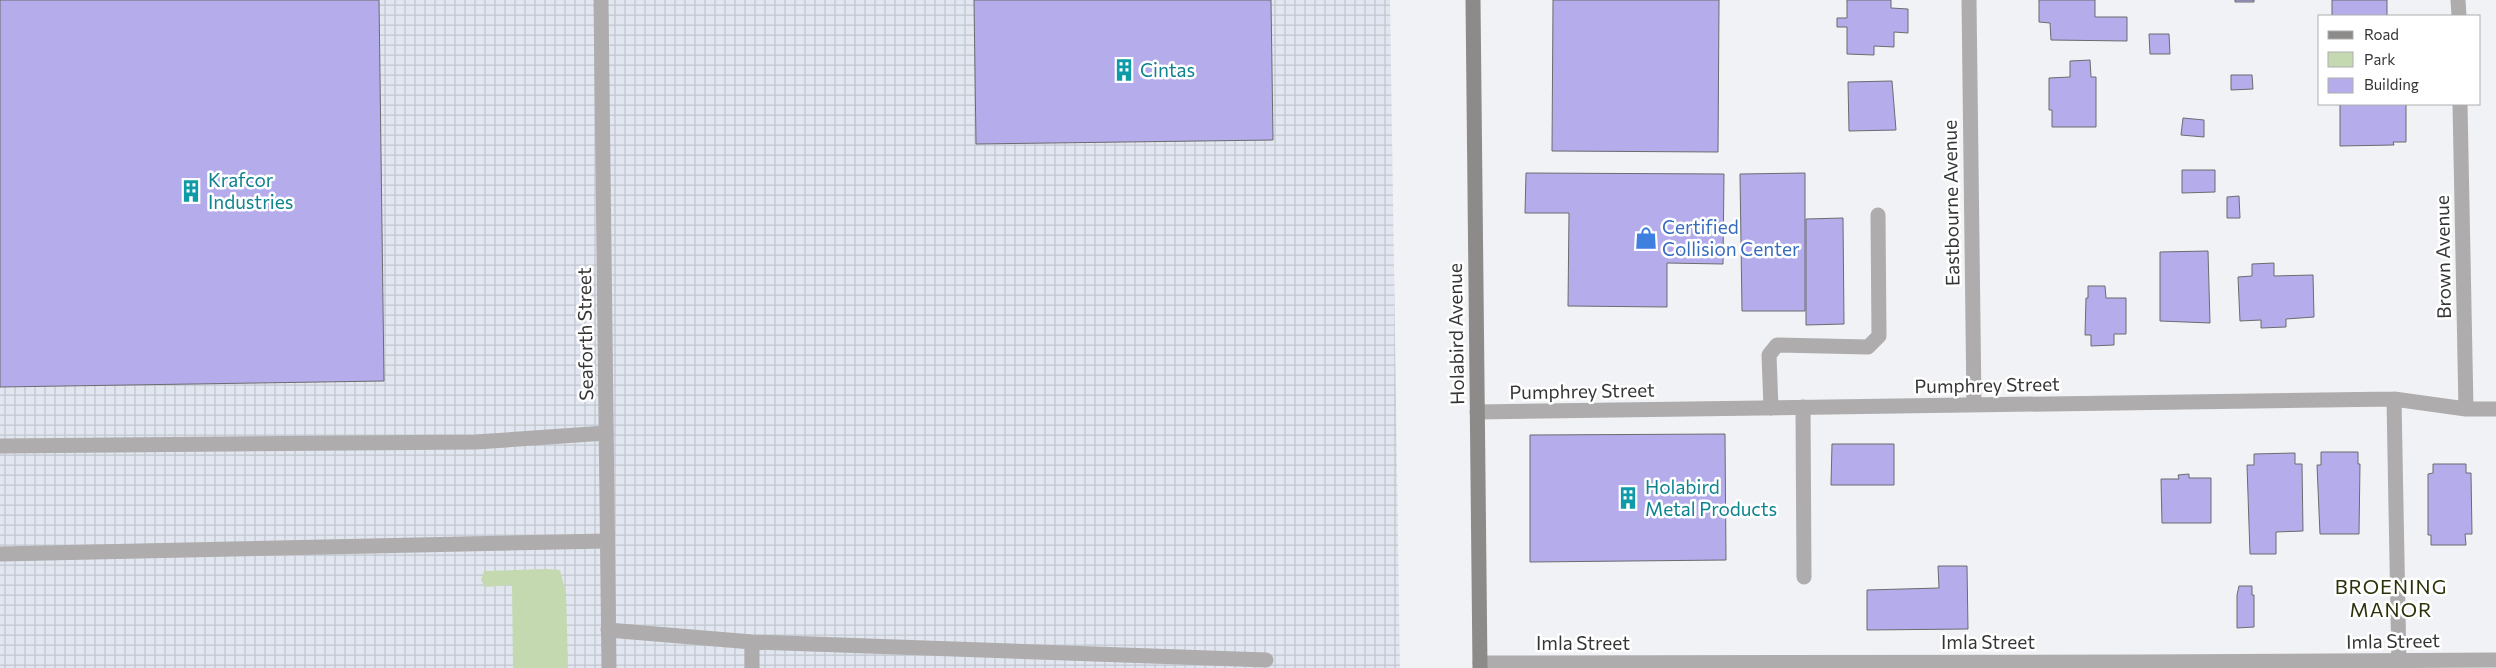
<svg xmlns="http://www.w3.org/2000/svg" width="2496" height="668" viewBox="0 0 2496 668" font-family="Commissioner,sans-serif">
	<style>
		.industrial { fill: url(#industrial-grid) }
		.green { fill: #c4d9b0 }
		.building { fill: #b5aceb; stroke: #6c6b6e }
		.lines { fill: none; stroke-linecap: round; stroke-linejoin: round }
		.lane { stroke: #aeacac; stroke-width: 15 }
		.street { stroke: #aeacac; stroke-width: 15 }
		.secondary { stroke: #8d8b8a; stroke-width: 15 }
		.labels { text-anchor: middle; stroke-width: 5; stroke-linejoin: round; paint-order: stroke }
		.culture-label { font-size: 19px; fill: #0d838f; stroke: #fff; text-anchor: start }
		.street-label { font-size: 19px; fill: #353536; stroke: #fff }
		.shop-label { font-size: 19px; fill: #366cbe; stroke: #fff; text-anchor: start }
		.neighbourhood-label { font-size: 20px; letter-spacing: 1px; fill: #2b330c; stroke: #fff }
	</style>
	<defs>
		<pattern id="industrial-grid" width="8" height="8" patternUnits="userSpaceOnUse" patternTransform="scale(1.25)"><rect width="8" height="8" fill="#e1e6f0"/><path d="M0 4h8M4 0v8" fill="none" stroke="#c2c6ce"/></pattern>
	</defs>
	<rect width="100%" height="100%" fill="#f0f2f5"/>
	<!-- industrial -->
	<path class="industrial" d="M0 0H1390L1400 668H0Z"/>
	<!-- green -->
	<path class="green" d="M546 569 560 570 566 593 568 668H513L512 585 485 587 481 580 484 571Z"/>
	<!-- building -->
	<path class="building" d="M0 0H379L384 381 0 387Z
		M974 0H1271L1273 140 976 144Z
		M1553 0H1719L1718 152 1552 151Z
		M1847 0H1891V8L1908 9V33L1894 32V47L1874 46V55L1847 54V27H1837V18H1847Z
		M2039 0H2095V17H2127V41L2051 40 2050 23 2039 22Z
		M2235 0H2254V2H2235Z
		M2332 0H2387V16H2332Z
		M2149 34H2169L2170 54H2150Z
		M2090 60 2091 77H2096V127H2052V110H2049V78L2070 77V61Z
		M2231 75H2252L2253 89 2231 90Z
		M1892 81 1896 130 1849 131 1848 82Z
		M2340 104H2406V142H2393L2394 145 2340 146Z
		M2183 118 2204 120V137L2181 135Z
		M2182 170H2215V192L2182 193Z
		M1526 173 1724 174 1723 264 1667 263V307L1568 306 1569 213H1525Z
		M1805 173V311H1742L1740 174Z
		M2239 196 2240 218H2227V197Z
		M1843 218 1844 324 1806 325V219Z
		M2208 251 2210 323 2160 321V252Z
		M2274 263V276L2313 275 2314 317 2286 319V327L2261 328V320L2240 321 2238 277 2252 276V264Z
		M2088 286H2105L2106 298H2126V334H2114V345L2091 346V335H2085L2086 298H2088Z
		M1725 434 1726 560 1530 562V435Z
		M1832 444H1894V485H1831Z
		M2321 452H2358V464H2360L2359 534H2320L2317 465H2321Z
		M2295 453V464H2302L2303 531 2276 532V554H2250L2247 465H2254V454Z
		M2433 464H2466V473H2471L2472 534H2465L2466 545H2431V535H2428V474L2433 473Z
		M2189 474V478H2211V523H2162L2161 479H2179L2178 475Z
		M1938 566H1967L1968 629 1867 630V590L1939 588Z
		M2239 586H2252V595H2254V627L2237 628V595Z"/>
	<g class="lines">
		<!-- lane -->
		<path class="lane" d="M1803 407 1804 577
			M1771 408 1769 355 1777 345 1868 347 1879 336 1878 215
			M0 446 476 442 606 433
			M0 554 607 541
			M608 630 752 642 1266 660
			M752 642V668
			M1480 663 2135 662 2496 660"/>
		<!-- street -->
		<path class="street" d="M601 0 609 668
			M1969 0 1974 405
			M2458 0 2459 16
			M2460 104 2466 409
			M2394 399 2399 668
			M1477 412 2394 399 2466 409H2496"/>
		<!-- secondary -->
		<path class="secondary" d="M1473 0 1480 668"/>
	</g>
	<!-- icons -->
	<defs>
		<symbol id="building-bare" viewBox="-9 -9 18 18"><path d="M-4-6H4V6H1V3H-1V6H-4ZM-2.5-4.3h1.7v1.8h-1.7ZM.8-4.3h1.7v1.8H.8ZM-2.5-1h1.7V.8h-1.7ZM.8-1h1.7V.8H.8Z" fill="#0f9aa8" stroke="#fff" stroke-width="2.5" paint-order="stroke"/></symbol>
		<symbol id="shop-bare" viewBox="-9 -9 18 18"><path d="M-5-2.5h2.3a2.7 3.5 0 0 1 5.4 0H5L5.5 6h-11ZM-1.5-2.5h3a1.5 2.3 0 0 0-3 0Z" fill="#3f7fe0" stroke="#fff" stroke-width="2.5" paint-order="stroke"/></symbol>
	</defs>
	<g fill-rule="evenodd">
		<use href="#building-bare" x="1108" y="54" width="32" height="32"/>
		<use href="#building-bare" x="175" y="175" width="32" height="32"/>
		<use href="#shop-bare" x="1630" y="222" width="32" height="32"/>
		<use href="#building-bare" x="1612" y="482" width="32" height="32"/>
	</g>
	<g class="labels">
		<!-- culture labels -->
		<g class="culture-label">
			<text x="1140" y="77">Cintas</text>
			<text x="208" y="187">Krafcor<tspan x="208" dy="22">Industries</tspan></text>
			<text x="1645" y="494">Holabird<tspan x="1645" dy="22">Metal Products</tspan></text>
		</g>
		<!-- street labels -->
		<g class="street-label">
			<text transform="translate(1951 203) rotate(-91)" y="7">Eastbourne Avenue</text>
			<text transform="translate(2443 257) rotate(-91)" y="7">Brown Avenue</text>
			<text transform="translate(585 334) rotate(-91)" y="7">Seaforth Street</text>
			<text transform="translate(1456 334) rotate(-91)" y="7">Holabird Avenue</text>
			<text transform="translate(1987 385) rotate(-1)" y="7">Pumphrey Street</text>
			<text transform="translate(1582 391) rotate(-1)" y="7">Pumphrey Street</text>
			<text transform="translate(2393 641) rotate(-1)" y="7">Imla Street</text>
			<text x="1988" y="649">Imla Street</text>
			<text x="1583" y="650">Imla Street</text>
		</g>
		<!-- shop labels -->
		<g class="shop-label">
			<text x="1662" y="234">Certified<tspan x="1662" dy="22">Collision Center</tspan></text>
		</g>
		<!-- neighbourhood labels -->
		<g class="neighbourhood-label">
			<text x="2391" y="594">BROENING<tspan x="2391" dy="23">MANOR</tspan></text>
		</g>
	</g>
	<!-- legend -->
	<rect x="2318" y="15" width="162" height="90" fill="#ffffff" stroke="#aeaeaf"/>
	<rect x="2328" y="31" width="25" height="8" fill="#8d8b8a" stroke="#aeaeaf"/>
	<text x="2364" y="40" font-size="15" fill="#353536">Road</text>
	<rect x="2328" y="52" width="25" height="15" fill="#c4d9b0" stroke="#aeaeaf"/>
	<text x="2364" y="65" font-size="15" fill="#353536">Park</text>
	<rect x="2328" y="78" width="25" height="15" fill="#b5aceb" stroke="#aeaeaf"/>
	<text x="2364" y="90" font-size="15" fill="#353536">Building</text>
</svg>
